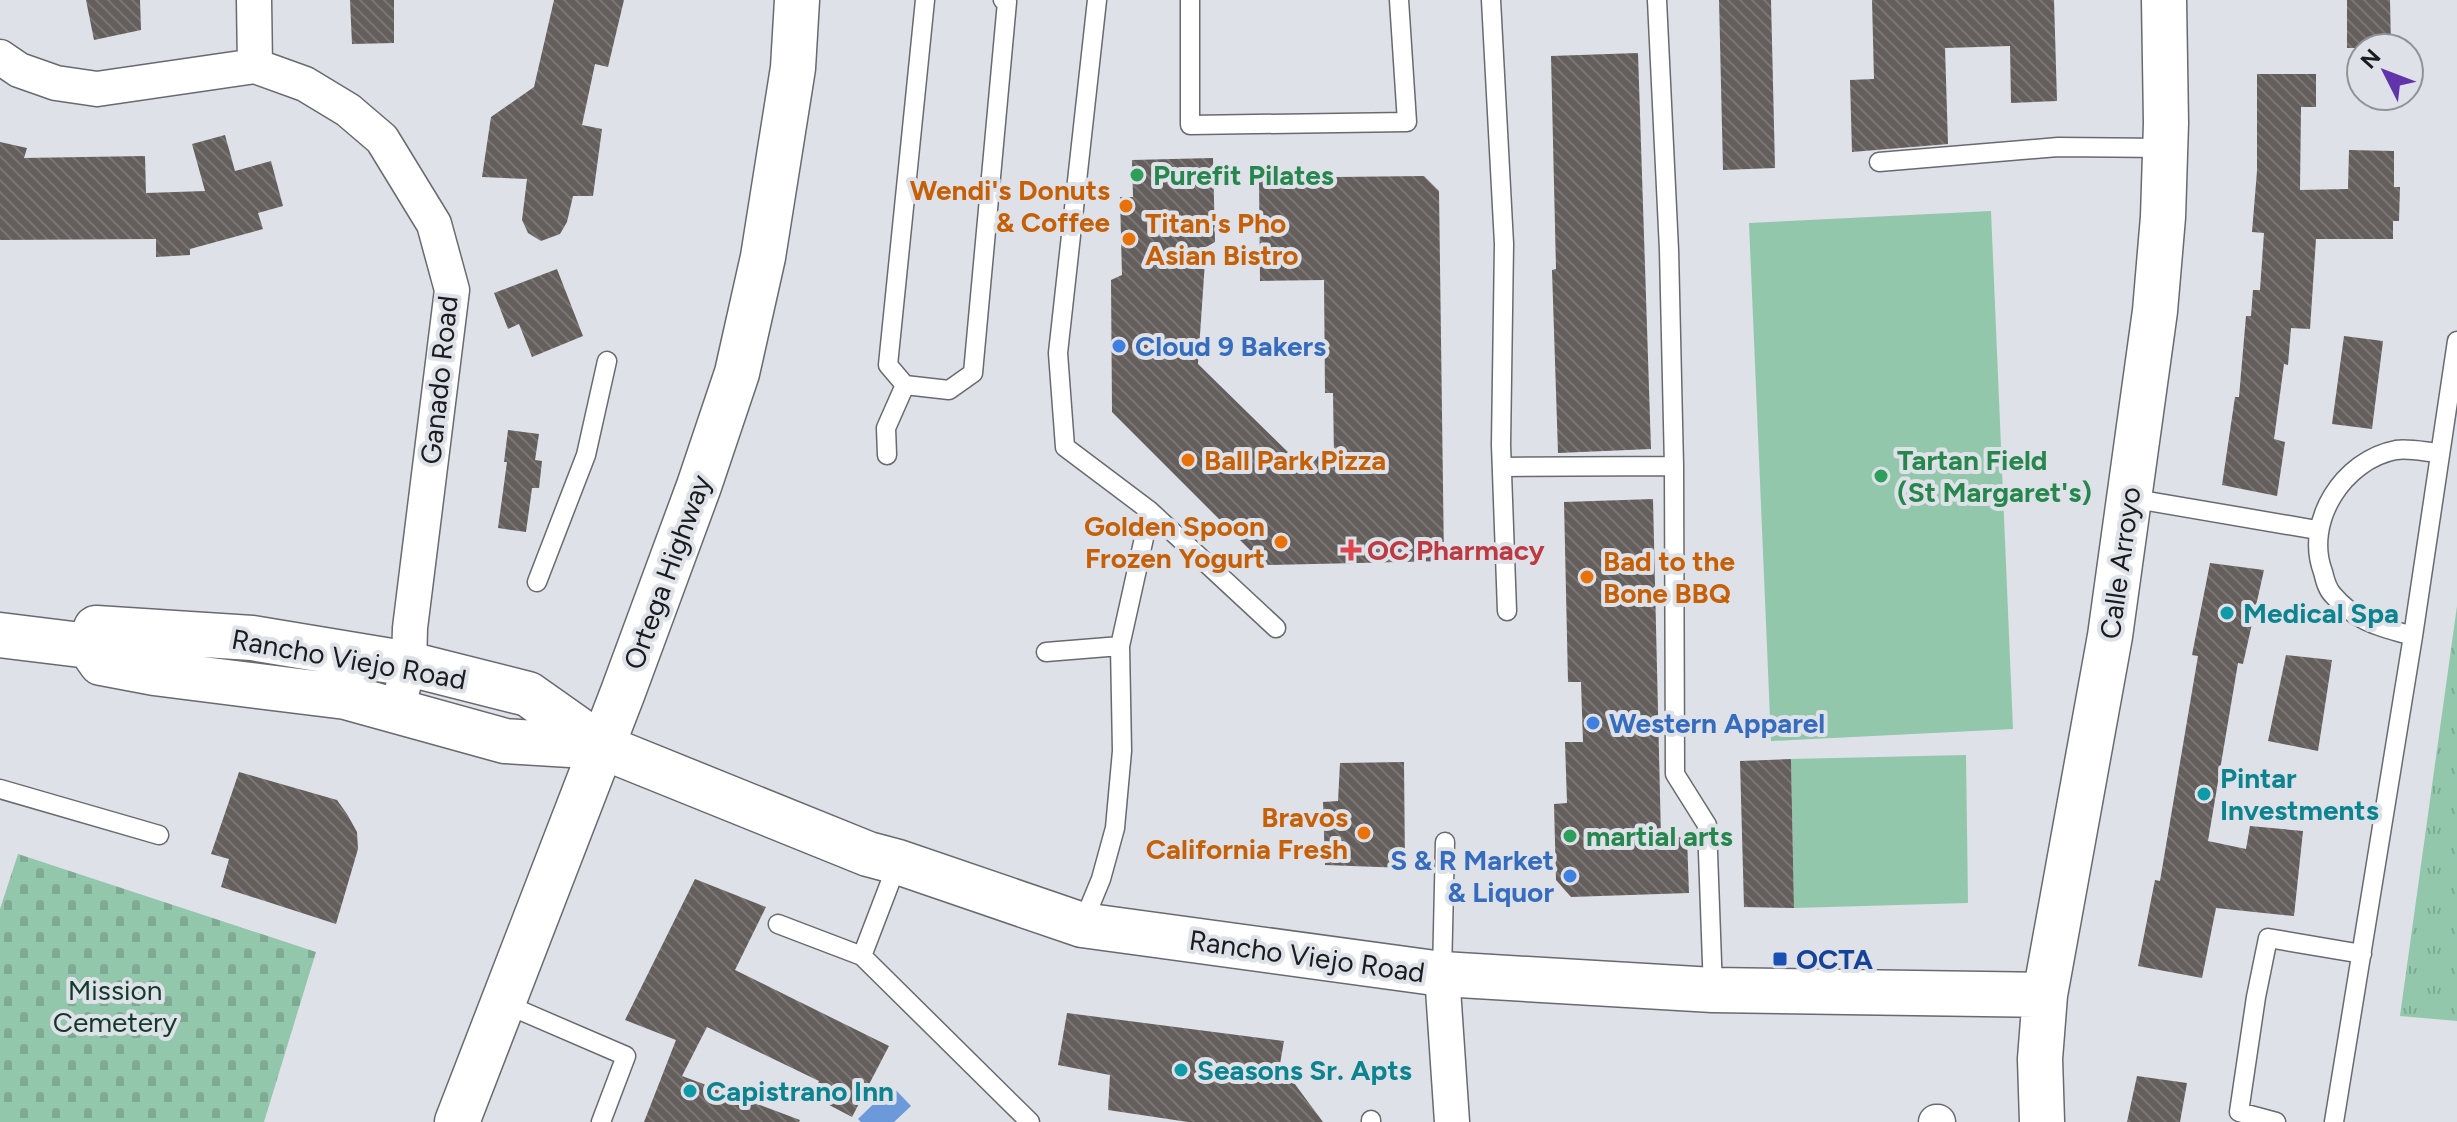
<svg xmlns="http://www.w3.org/2000/svg" width="2457" height="1122" viewBox="0 0 2457 1122" font-family="Figtree,sans-serif">
	<style>
		.cemetery { fill: url(#cemetery-stones) }
		.park { fill: url(#park-tufts) }
		.pitch { fill: #93c7ac }
		.water { fill: #6c99d9 }
		.building { fill: url(#building-back-hatch) }
		.lines { fill: none; stroke-linecap: round; stroke-linejoin: round }
		.lane-casing { stroke: #686a6f; stroke-width: 21 }
		.street-casing { stroke: #686a6f; stroke-width: 37 }
		.secondary-casing { stroke: #686a6f; stroke-width: 47 }
		.primary-casing { stroke: #686a6f; stroke-width: 47 }
		.lane { stroke: #fff; stroke-width: 18 }
		.street { stroke: #fff; stroke-width: 34 }
		.secondary { stroke: #fff; stroke-width: 44 }
		.primary { stroke: #fff; stroke-width: 44 }
		.leisure-dot { fill: #2e9e5b; stroke: #dee1e7; stroke-width: 3 }
		.food-dot { fill: #e8710a; stroke: #dee1e7; stroke-width: 3 }
		.shop-dot { fill: #3f7fe0; stroke: #dee1e7; stroke-width: 3 }
		.health-dot { fill: #e0444e; stroke: #dee1e7; stroke-width: 3 }
		.culture-dot { fill: #0f9aa8; stroke: #dee1e7; stroke-width: 3 }
		.transit-dot { fill: #1a4fb4; stroke: #dee1e7; stroke-width: 3 }
		.labels { text-anchor: middle; stroke-width: 8; stroke-linejoin: round; paint-order: stroke }
		.leisure-label { font-size: 28px; font-weight: bold; fill: #27864d; stroke: #dee1e7; text-anchor: start }
		.food-label { font-size: 28px; font-weight: bold; fill: #c56008; stroke: #dee1e7; text-anchor: end }
		.shop-label { font-size: 28px; font-weight: bold; fill: #366cbe; stroke: #dee1e7; text-anchor: start }
		.street-label { font-size: 28px; fill: #1a1b1d; stroke: #dee1e7 }
		.health-label { font-size: 28px; font-weight: bold; fill: #be3a42; stroke: #dee1e7; text-anchor: start }
		.culture-label { font-size: 28px; font-weight: bold; fill: #0d838f; stroke: #dee1e7; text-anchor: start }
		.transit-label { font-size: 28px; font-weight: bold; fill: #164399; stroke: #dee1e7; text-anchor: start }
		.park-label { font-size: 28px; fill: #123a28; stroke: #dee1e7 }
	</style>
	<defs>
		<pattern id="cemetery-stones" width="16" height="16" patternUnits="userSpaceOnUse" patternTransform="scale(2)"><rect width="16" height="16" fill="#93c7ac"/><path d="M2 7V4a2 2 0 0 1 4 0v3zM10 15v-3a2 2 0 0 1 4 0v3z" fill="#7eaa94"/></pattern>
		<pattern id="park-tufts" width="24" height="20" patternUnits="userSpaceOnUse" patternTransform="scale(2)"><rect width="24" height="20" fill="#93c7ac"/><path d="M3 7l-1-3M5 7V3M7 7l1-3M15 17l-1-3M17 17v-4M19 17l1-3" fill="none" stroke="#7eaa94"/></pattern>
		<pattern id="building-back-hatch" width="6" height="6" patternUnits="userSpaceOnUse" patternTransform="scale(2)"><rect width="6" height="6" fill="#645f5c"/><path d="M-1 5l2 2M0 0l6 6M5-1l2 2" fill="none" stroke="#7a7674"/></pattern>
	</defs>
	<rect width="100%" height="100%" fill="#dee1e7"/>
	<!-- cemetery -->
	<path class="cemetery" d="M18 854 316 952 264 1122H0V909Z"/>
	<!-- park -->
	<path class="park" d="M2457 606V1021L2400 1016Z"/>
	<!-- pitch -->
	<path class="pitch" d="M1991 211 2013 729 1771 741 1749 223Z
		M1966 755 1968 903 1794 908 1791 759Z"/>
	<!-- water -->
	<path class="water" d="M892 1086 911 1106 894 1122H861L858 1119Z"/>
	<!-- building -->
	<path class="building" d="M86 0H140L141 30 94 40Z
		M350 0H394V43L352 44Z
		M554 0H624L608 67 595 64 582 125 602 129 593 196H573L567 222 560 234 541 241 528 233 522 220 527 179 482 177 491 117 534 87Z
		M1719 0H1771L1775 168 1723 170Z
		M1872 0H2054L2057 101 2011 103 2010 46 1945 48 1948 144 1852 152 1850 80 1874 79Z
		M2347 0H2390L2391 48H2347Z
		M1638 53 1651 449 1558 453 1552 270 1556 269 1551 56Z
		M2257 74H2316V107H2301L2300 190 2348 189 2349 150 2394 151V187H2400L2399 221H2393V239H2316L2310 329 2291 328 2288 365 2284 364 2274 439 2285 442 2277 496 2222 485 2235 397H2239L2246 316H2251L2253 290H2260L2264 233 2252 232 2257 171Z
		M225 135 235 171 271 161 283 206 258 213 263 229 190 249V255L156 257V239L0 240V142L27 148 24 158 145 156 146 193 205 191 192 144Z
		M1213 158 1215 242 1206 247 1198 364 1293 457 1334 456 1333 393H1325L1324 280 1260 281 1259 178 1424 176 1439 191 1444 561 1265 565 1112 412 1111 280 1122 275 1120 197H1133L1132 160Z
		M557 269 583 336 532 357 519 324 508 329 494 293Z
		M2344 336 2383 341 2372 429 2332 424Z
		M508 430 539 434 535 460 542 461 539 488H532L526 532 498 528 507 462H504Z
		M1653 499 1661 838 1687 837 1689 893 1571 897 1556 880 1554 804 1567 803 1565 742H1583L1581 682H1568L1564 502Z
		M2210 563 2264 570 2243 664 2238 663 2208 841 2246 849 2250 826 2303 831 2294 916 2216 908 2202 978 2138 966 2155 880 2160 881 2198 656 2192 655Z
		M2286 655 2332 660 2318 751 2268 741Z
		M1791 759 1794 908 1744 907 1740 761Z
		M1404 762 1405 868 1325 865 1323 802 1338 801 1340 763Z
		M239 772 337 800 347 814 357 832 358 849 336 924 221 887 229 859 211 854Z
		M695 879 766 907 735 970 889 1046 852 1117 812 1096 819 1081 707 1027 682 1076 800 1120 799 1122H644L676 1040 625 1020Z
		M1067 1013 1284 1041 1280 1064 1323 1122H1188L1108 1110 1110 1075 1058 1065Z
		M2137 1076 2187 1083 2180 1122H2127Z"/>
	<g class="lines">
		<defs>
			<path id="lane" d="M925 0 888 365 905 385 949 390 973 373 1007 2 1003 0
				M1190 0V125L1407 122 1399 0
				M1491 0 1504 244 1501 445 1507 611
				M1657 0 1669 250 1674 466 1675 774 1707 825 1713 990
				M1879 162 2058 147 2165 148
				M887 455 886 428 905 385
				M1502 467 1674 466
				M2130 498 2317 530
				M1150 511 1276 628
				M537 582 586 455 607 361
				M2413 636C2380 627 2356 622 2333 595 2327 589 2325 580 2323 572 2304 522 2343 460 2396 450 2409 448 2426 452 2439 453
				M1046 652 1120 646
				M0 789 159 835
				M778 924 862 956 1030 1122
				M1082 925 1101 879 1115 828 1122 751 1120 646 1150 511 1065 447 1058 353 1097 0
				M862 956 898 862
				M1442 974 1445 842
				M503 1003 626 1056 601 1122
				M1371 1120V1122
				M2276 1122 2239 1112 2256 997 2268 938 2362 954
				M2334 1122 2413 636 2457 341"/>
			<path id="street" d="M254 0 255 66
				M0 57 19 70 56 83 97 89 255 66 305 84 348 110 382 139 434 224 452 290 410 628 409 664 397 710
				M1442 974 1452 1122
				M1936 1122H1938"/>
			<path id="secondary" d="M0 635 89 646 101 663 154 673 346 697 505 741 603 747
				M89 646 96 628 252 638 409 664 528 694 603 747 868 854 898 862 1082 925 1442 974 1713 990 2045 995
				M2042 1122 2040 1059 2045 995 2110 636 2155 311 2163 217 2166 123 2164 0"/>
			<path id="primary" d="M457 1122 623 692 699 486 737 373 763 257 793 68 797 0"/>
		</defs>
		<!-- lane casing -->
		<use href="#lane" class="lane-casing"/>
		<!-- street casing -->
		<use href="#street" class="street-casing"/>
		<!-- secondary casing -->
		<use href="#secondary" class="secondary-casing"/>
		<!-- primary casing -->
		<use href="#primary" class="primary-casing"/>
		<!-- lane -->
		<use href="#lane" class="lane"/>
		<!-- street -->
		<use href="#street" class="street"/>
		<!-- secondary -->
		<use href="#secondary" class="secondary"/>
		<!-- primary -->
		<use href="#primary" class="primary"/>
	</g>
	<!-- markers -->
	<g class="leisure-dot">
		<circle cx="1137" cy="175" r="8"/>
		<circle cx="1881" cy="476" r="8"/>
		<circle cx="1570" cy="836" r="8"/>
	</g>
	<g class="food-dot">
		<circle cx="1126" cy="206" r="8"/>
		<circle cx="1129" cy="239" r="8"/>
		<circle cx="1188" cy="460" r="8"/>
		<circle cx="1281" cy="542" r="8"/>
		<circle cx="1587" cy="577" r="8"/>
		<circle cx="1364" cy="833" r="8"/>
	</g>
	<g class="shop-dot">
		<circle cx="1119" cy="346" r="8"/>
		<circle cx="1593" cy="723" r="8"/>
		<circle cx="1570" cy="876" r="8"/>
	</g>
	<path class="health-dot" d="M1347 538h8v8h8v8h-8v8h-8v-8h-8v-8h8z"/>
	<g class="culture-dot">
		<circle cx="2227" cy="613" r="8"/>
		<circle cx="2204" cy="794" r="8"/>
		<circle cx="1181" cy="1070" r="8"/>
		<circle cx="690" cy="1091" r="8"/>
	</g>
	<rect class="transit-dot" x="1772" y="951" width="16" height="16" rx="4"/>
	<g class="labels">
		<!-- leisure labels -->
		<g class="leisure-label">
			<text x="1153" y="185">Purefit Pilates</text>
			<text x="1897" y="470">Tartan Field<tspan x="1897" dy="32">(St Margaret's)</tspan></text>
			<text x="1586" y="846">martial arts</text>
		</g>
		<!-- food labels -->
		<g class="food-label">
			<text x="1110" y="200">Wendi's Donuts<tspan x="1110" dy="32">&amp; Coffee</tspan></text>
			<text x="1145" y="233" text-anchor="start">Titan's Pho<tspan x="1145" dy="32">Asian Bistro</tspan></text>
			<text x="1204" y="470" text-anchor="start">Ball Park Pizza</text>
			<text x="1265" y="536">Golden Spoon<tspan x="1265" dy="32">Frozen Yogurt</tspan></text>
			<text x="1603" y="571" text-anchor="start">Bad to the<tspan x="1603" dy="32">Bone BBQ</tspan></text>
			<text x="1348" y="827">Bravos<tspan x="1348" dy="32">California Fresh</tspan></text>
		</g>
		<!-- shop labels -->
		<g class="shop-label">
			<text x="1135" y="356">Cloud 9 Bakers</text>
			<text x="1609" y="733">Western Apparel</text>
			<text x="1554" y="870" text-anchor="end">S &amp; R Market<tspan x="1554" dy="32">&amp; Liquor</tspan></text>
		</g>
		<!-- street labels -->
		<g class="street-label">
			<text transform="translate(439 380) rotate(-84)" y="10">Ganado Road</text>
			<text transform="translate(2120 563) rotate(-82)" y="10">Calle Arroyo</text>
			<text transform="translate(667 572) rotate(-70)" y="10">Ortega Highway</text>
			<text transform="translate(349 659) rotate(10)" y="10">Rancho Viejo Road</text>
			<text transform="translate(1307 956) rotate(8)" y="10">Rancho Viejo Road</text>
		</g>
		<!-- health labels -->
		<g class="health-label">
			<text x="1367" y="560">OC Pharmacy</text>
		</g>
		<!-- culture labels -->
		<g class="culture-label">
			<text x="2243" y="623">Medical Spa</text>
			<text x="2220" y="788">Pintar<tspan x="2220" dy="32">Investments</tspan></text>
			<text x="1197" y="1080">Seasons Sr. Apts</text>
			<text x="706" y="1101">Capistrano Inn</text>
		</g>
		<!-- transit labels -->
		<g class="transit-label">
			<text x="1796" y="969">OCTA</text>
		</g>
		<!-- park labels -->
		<g class="park-label">
			<text x="115" y="1000">Mission<tspan x="115" dy="32">Cemetery</tspan></text>
		</g>
	</g>
	<!-- north arrow -->
	<g transform="translate(2385 72) rotate(312)"><circle r="38" fill="#dee1e7" stroke="#909296" stroke-width="2"/>
	<path d="M0-6L14 30L0 20L-14 30Z" fill="#6134ac"/>
	<text y="-12" font-size="22" font-weight="bold" text-anchor="middle" fill="#1a1b1d">N</text>
	</g>
</svg>
